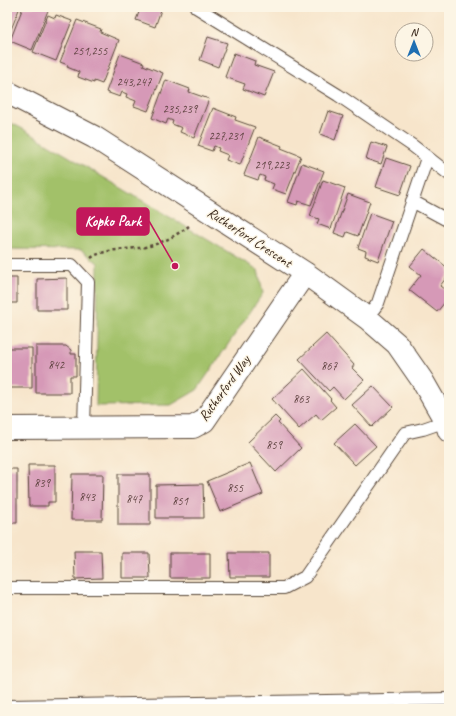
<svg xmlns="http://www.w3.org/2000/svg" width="456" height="716" viewBox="0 0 456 716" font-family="Caveat,sans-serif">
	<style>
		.green { fill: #a2c169; stroke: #6e7644 }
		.building { fill: #d699b7 }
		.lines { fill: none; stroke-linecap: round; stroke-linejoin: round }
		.service-casing { stroke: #574638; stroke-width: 14 }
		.minor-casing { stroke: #574638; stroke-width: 24 }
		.path { stroke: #574638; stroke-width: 2.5; stroke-dasharray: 3 3; stroke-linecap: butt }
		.service { stroke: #fff; stroke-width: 12 }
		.minor { stroke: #fff; stroke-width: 22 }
		.labels { text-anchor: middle; stroke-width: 3; stroke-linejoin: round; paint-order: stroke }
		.number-label { font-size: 12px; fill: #624644 }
		.street-label { font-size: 14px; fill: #3b2a1e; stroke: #fcf5e5 }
		.leader { fill: none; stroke: #c2185b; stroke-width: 1.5 }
		.callout-dot { fill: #c2185b; stroke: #fcf5e5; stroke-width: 1.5 }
		.callout { fill: #c2185b; stroke: #c2185b; stroke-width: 1.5 }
		.callout-label { font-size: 15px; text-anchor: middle; font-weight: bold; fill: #fff }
	</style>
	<rect width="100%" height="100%" fill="#fcf5e5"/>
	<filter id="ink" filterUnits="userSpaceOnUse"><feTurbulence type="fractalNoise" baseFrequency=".025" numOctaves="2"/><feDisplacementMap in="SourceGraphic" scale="8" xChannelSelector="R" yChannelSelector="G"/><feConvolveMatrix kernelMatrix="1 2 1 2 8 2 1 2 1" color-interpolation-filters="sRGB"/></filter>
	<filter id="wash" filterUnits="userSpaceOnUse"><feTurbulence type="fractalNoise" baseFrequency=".012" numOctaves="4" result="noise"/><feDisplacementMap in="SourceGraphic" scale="16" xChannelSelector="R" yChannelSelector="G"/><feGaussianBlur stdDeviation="0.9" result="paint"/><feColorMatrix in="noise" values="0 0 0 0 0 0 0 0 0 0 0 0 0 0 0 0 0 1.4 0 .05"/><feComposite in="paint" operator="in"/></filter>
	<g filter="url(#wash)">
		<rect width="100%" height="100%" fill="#f7e5cb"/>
		<!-- green -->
		<path class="green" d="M7 121 23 129 258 270 263 293 197 390 171 405 96 406 98 263 81 250 7 249Z"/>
		<g id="blocks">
			<!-- building -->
			<path class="building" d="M7 7H20L10 32 7 30Z
				M23 7H46L49 8 32 50 10 41Z
				M141 7H162L155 27 136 20Z
				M48 15 55 18 56 15 72 21 56 61 33 52Z
				M77 20 101 29 100 32 119 40 102 84 94 81V83L78 77 79 72 67 67 68 65 60 62Z
				M208 37 227 43 218 67 200 60Z
				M234 53 255 61 254 65 274 72 264 97 243 89 245 84 225 77Z
				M120 54 144 63 143 65 163 73 148 111 134 106 136 101 126 97 127 94 122 92 120 97 106 92Z
				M166 80 190 89 189 92 209 99 194 138 180 132 182 128 172 124 173 121 168 119 166 124 152 118Z
				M213 108 236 117 235 120 255 127 240 165 226 160 228 155 218 151 219 148 214 146 212 151 198 146Z
				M328 111 343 116 335 140 320 134Z
				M259 137 282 146 281 148 301 156 286 194 272 189 274 184 264 180 265 177 260 175 258 180 244 175Z
				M371 142 387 147 381 164 366 159Z
				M386 158 410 166 400 195 376 187Z
				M302 163 324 171 311 205 298 201 297 205 288 202Z
				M323 180 345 188 331 229 317 224 319 219 310 216Z
				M348 194 370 202 358 236 347 232 345 237 334 233Z
				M370 213 392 221 378 261 365 256 366 251 358 248Z
				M424 249 449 269V274L440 286 449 293V297L437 312 409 290 421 275 410 266Z
				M7 278H17V303H7Z
				M67 278V310H37V279Z
				M326 334 354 365 352 368 364 380 344 399 333 387 329 391 299 359Z
				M36 346H66L71 350V354H76V376H70V393H36Z
				M7 348H32V388H7Z
				M304 369 331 399 330 400 336 407 321 420 316 414 299 429 272 399Z
				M373 386 393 407 372 427 352 405Z
				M275 416 280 421 278 423 301 448 276 472 248 442Z
				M355 424 376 446 355 465 334 443Z
				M250 463 263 494 220 512 207 481Z
				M28 465H55V502H48V506H29Z
				M7 469H17V523H7Z
				M72 474H103L102 520H71Z
				M118 474H150V525H118Z
				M203 484 204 518H156V485Z
				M74 551H101L102 578 75 579Z
				M122 553H149L150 578H122Z
				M170 553H210V578H170Z
				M229 553H269V577H230Z"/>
		</g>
	</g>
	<g filter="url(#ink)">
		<use href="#blocks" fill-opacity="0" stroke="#574638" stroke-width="1"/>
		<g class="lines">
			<defs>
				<path id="service" d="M196 7 338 95 413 146 449 174
					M412 201 449 221
					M7 265H72L88 282 84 427
					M367 318 378 303 427 158
					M7 588H284L305 577 405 433 423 429 449 420
					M7 706 449 699"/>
				<path id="minor" d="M7 92 94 137 305 273 367 318 397 344 422 380 446 422 449 431
					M7 428 193 427 204 421 305 273"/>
			</defs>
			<!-- service casing -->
			<use href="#service" class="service-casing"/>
			<!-- minor casing -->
			<use href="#minor" class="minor-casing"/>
			<!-- path -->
			<path class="path" d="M91 258C105 248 128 250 145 247 161 244 175 236 189 226"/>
			<!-- service -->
			<use href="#service" class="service"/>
			<!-- minor -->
			<use href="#minor" class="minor"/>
		</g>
	</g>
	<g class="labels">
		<!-- number labels -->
		<g class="number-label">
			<text x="90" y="55">251,255</text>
			<text x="134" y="86">243,247</text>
			<text x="180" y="113">235,239</text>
			<text x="226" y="140">227,231</text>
			<text x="272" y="169">219,223</text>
			<text x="56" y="369">842</text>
			<text x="329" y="370">867</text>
			<text x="301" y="403">863</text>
			<text x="274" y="449">859</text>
			<text x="42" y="487">839</text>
			<text x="235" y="492">855</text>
			<text x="87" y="501">843</text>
			<text x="134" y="503">847</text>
			<text x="180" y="505">851</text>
		</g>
		<!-- street labels -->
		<g class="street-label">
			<text transform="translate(250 237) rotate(33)" y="5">Rutherford Crescent</text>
			<text transform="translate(224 388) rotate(-54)" y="5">Rutherford Way</text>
		</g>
	</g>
	<!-- callouts -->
	<path class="leader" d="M175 266L149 221"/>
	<circle class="callout-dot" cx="175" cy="266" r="4"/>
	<rect class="callout" x="77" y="208" width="72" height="27" rx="4"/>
	<g class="callout-label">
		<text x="113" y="226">Kopko Park</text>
	</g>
	<!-- margin -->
	<rect width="456" height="716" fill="none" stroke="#fcf5e5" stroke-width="24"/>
	<!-- north arrow -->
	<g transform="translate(414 42)"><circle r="19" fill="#fcf5e5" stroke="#afa495"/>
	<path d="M0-3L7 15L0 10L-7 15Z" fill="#1f6fb2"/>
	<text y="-6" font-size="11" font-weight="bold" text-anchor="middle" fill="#3b2a1e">N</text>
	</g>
</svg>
